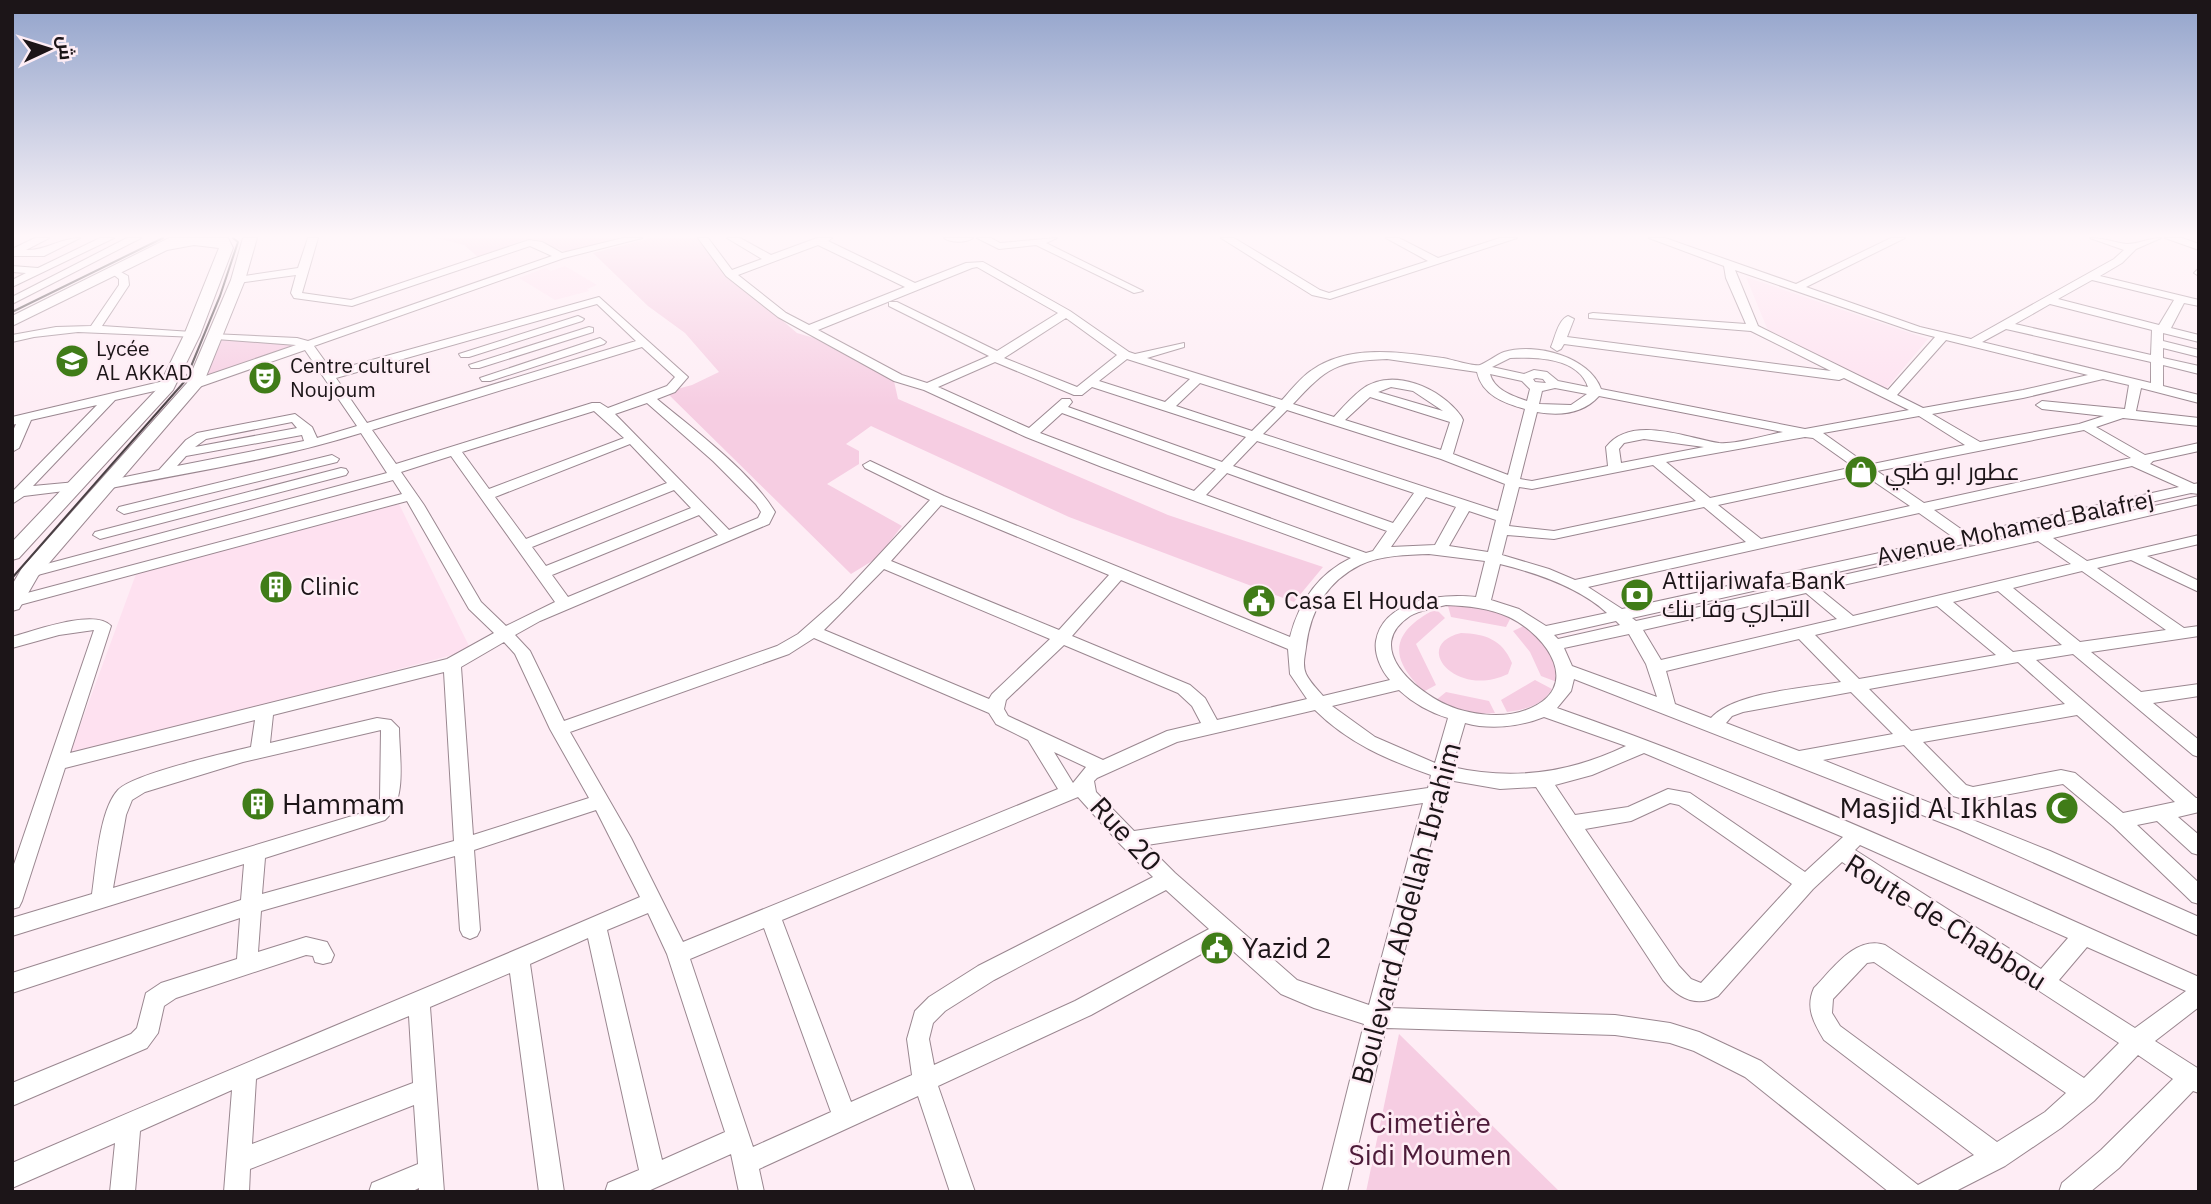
<svg xmlns="http://www.w3.org/2000/svg" width="2211" height="1204" viewBox="0 0 2211 1204" font-family="'IBM Plex Sans',Cairo,sans-serif">
	<style>
		.built { fill: #fee1f0 }
		.green { fill: #f6cde2 }
		.lines { fill: none; stroke-linecap: round; stroke-linejoin: round }
		.minor-casing { stroke: #9a8790; stroke-width: 2 }
		.major-casing { stroke: #9a8790; stroke-width: 2 }
		.minor { fill: #fff; fill-rule: evenodd }
		.major { fill: #fff; fill-rule: evenodd }
		.tram { stroke: #494044; stroke-width: 2 }
		.labels { text-anchor: middle; stroke-width: 5; stroke-linejoin: round; paint-order: stroke }
		.far-poi-label { font-size: 21px; fill: #1c1518; stroke: #feedf5; text-anchor: start }
		.poi-label { font-size: 24px; fill: #1c1518; stroke: #feedf5; text-anchor: start }
		.street-label { font-size: 24px; fill: #1c1518; stroke: #feedf5 }
		.near-poi-label { font-size: 28px; fill: #1c1518; stroke: #feedf5; text-anchor: start }
		.near-street-label { font-size: 28px; fill: #1c1518; stroke: #feedf5 }
		.near-park-label { font-size: 28px; fill: #4d1b39; stroke: #feedf5 }
	</style>
	<rect width="100%" height="100%" fill="#feedf5"/>
	<!-- built -->
	<path class="built" d="M565 266 597 285 587 289 589 291 555 300 519 278 545 268 551 271Z
		M1746 277 1928 339 1885 390 1769 333Z
		M399 504 471 650 69 756 136 574Z"/>
	<!-- green -->
	<path class="green" d="M436 238H626L569 253 530 238 478 257 464 245Z
		M651 238H701L727 273 797 333 814 338 894 381 898 399 1168 515 1323 567 1294 602 1069 517 871 426 846 444 859 451V464L827 484 902 526 877 558 851 574 666 392 692 385 719 372 685 333 648 306 593 253Z
		M218 338 306 343 196 382Z
		M1448 606H1484L1511 617 1506 627 1451 617Z
		M1436 609 1445 618 1416 644 1436 685 1423 692C1417 684 1407 674 1403 665 1389 637 1416 619 1436 609Z
		M1526 625 1553 647 1557 682 1541 676 1530 652 1513 631Z
		M1461 633C1485 634 1502 639 1512 663L1508 674C1456 699 1410 645 1461 633Z
		M1535 680 1552 689C1542 706 1526 709 1507 712L1501 700Z
		M1446 692 1489 701 1495 713 1464 715 1435 701Z
		M1399 1034 1560 1192H1366Z"/>
	<g class="lines">
		<defs>
			<path id="minor" d="M35 238H49L26 250C45 251 60 238 80 238L44 256H12V249Z
				M100 238H114L12 287V280L26 273 12 272V266L38 268Z
				M127 238H141L12 304V297Z
				M308 238H318L302 293 351 300 529 240 542 242 562 253 623 238H642L564 258 314 346 332 371 599 297 688 377 675 392 657 399C694 430 750 471 775 512L769 524 540 621 515 635 530 651 564 721 777 646 798 634 839 598 930 500 865 468 863 465 870 461 944 496 1290 637C1299 602 1318 574 1351 558L1102 467 1026 437 924 390 894 381 778 317 726 276 698 238H708L732 270 762 259 727 238H740L771 255 817 238H832L828 241 915 283 966 263 983 262 1070 311 1129 352 1135 354 1184 343V347L1147 358 1282 400C1291 390 1301 377 1312 370 1349 344 1401 352 1443 358 1450 359 1475 367 1480 365 1486 363 1496 355 1504 352 1535 342 1590 357 1601 389L1805 429 1909 410 1844 378 1839 380 1564 344 1561 349 1557 351 1551 347C1555 338 1558 320 1568 316L1574 319 1567 337 1831 371 1751 331 1589 318V314L1593 313 1746 324 1726 278 1724 266 1649 238H1665L1796 284 1891 238H1905L1806 287 1920 327 1971 339 2114 259 2124 250 2090 238C2103 238 2113 242 2126 244 2135 245 2149 238 2161 238L2136 249 2122 263 2100 276 2199 300V306L2184 303 2171 328 2199 335V342L2163 333V341L2199 350V357L2163 348V358L2199 366V374L2163 365V386L2199 395V403L2141 388 2136 411 2199 418V426L2123 418 2096 427 2145 455 2199 443V451L2153 461 2150 464 2194 484 2199 483V494L2191 493 1977 541 1975 545 1963 544 1632 618 1636 621 2199 496V504L2053 538 2087 561 2199 535V544L2147 556 2199 581V592L2131 560 2097 568 2184 628 2199 626V636L2091 652 2141 692 2199 684V696L2153 703 2199 740V757L2193 755 2073 654 2036 660 2196 798H2199V812L2178 817 2199 835V855L2192 853 2157 821 2137 825 2199 883V904L2192 902 2113 826 2063 784 1973 801 1960 798 1953 796 1904 745 1823 760 2050 851 2199 917V936L1958 829 1574 679 1571 691 1557 708C1776 784 1987 883 2199 977V1007L2155 1041 2199 1069V1093L2193 1091 2119 1168 2090 1192H2059L2062 1183 2101 1150 2173 1079 2138 1055 2094 1101 2061 1128 2005 1166 1954 1192H1889L1745 1077 1694 1051 1670 1043 1615 1035 1386 1028 1347 1192H1322L1364 1024 1314 1008 1281 994 1223 942 1091 1015 938 1086 975 1192H950L918 1096 759 1169 764 1192H739L731 1154 646 1192H605L608 1183 639 1170 588 938 530 964 564 1192H539L510 973 430 1007 444 1192H419V1188L411 1192H369L372 1183 418 1164 414 1105 250 1169 249 1192H224L232 1090 140 1131 135 1192H110L115 1143 12 1188V1163C221 1072 431 987 640 897L596 810 474 850 480 930 477 936 470 939 463 936 460 930 455 856 261 911 258 952 306 937 327 942 334 955 331 962 323 964 315 962 313 956 306 955 176 998 164 1006 158 1033 147 1048 12 1106V1083L131 1034 137 1028 146 993 161 983 237 959 240 918 12 993V973L241 900 244 864 12 936V918L92 894C96 868 99 810 118 790 133 774 225 753 251 747L255 720 65 768 22 901 19 907 12 909V870L94 630 59 635 12 648V637C33 631 95 608 111 626L70 753 447 659 494 633 469 609 407 501 12 607V597L402 494 393 480 34 576H24L21 573 24 570 387 473 361 433C278 459 191 472 106 489L101 488 99 485 101 482 159 470 186 440 197 433 295 414 312 427 317 438 357 426 305 350 199 387H191V381L296 345 216 339 210 336 212 334 297 338 308 341 552 256 530 246 352 306 294 298 291 293 296 275 238 283 233 280 238 277 298 268ZM818 245 905 287 809 325 786 313 738 275ZM977 267 1058 313 997 351 897 302H889V306L989 356 927 383 902 375 818 330 972 268ZM1735 270 1912 331 1935 337 1888 390 1758 326ZM2092 280 2174 300 2159 325 2058 299ZM597 304 636 341 367 423 336 378ZM2050 304 2152 330 2151 355 2015 324ZM1066 318 1117 355 1077 387 1004 358ZM2006 329 2151 362V383L1982 342ZM1946 340 2088 375 2023 390 1923 408 1897 395ZM642 347 675 377 667 386 608 408 600 403H592L396 464 372 430ZM1510 358C1535 357 1578 357 1588 387L1558 381 1547 372 1534 370 1524 374 1492 367ZM1127 359 1190 379 1165 402 1099 381ZM1387 359 1477 372C1482 395 1504 403 1525 409L1508 475 1453 454 1463 420 1461 416C1441 388 1392 366 1361 390 1352 397 1342 408 1334 417L1293 404C1327 367 1337 361 1387 359ZM995 362 1074 395H1082L1092 387 1246 437 1222 462 1068 407 1072 402 1070 399H1062L1029 428 938 387ZM1490 374 1522 381 1530 389 1527 401C1513 396 1494 390 1490 374ZM1536 378 1543 379 1546 383 1535 382 1533 379ZM2103 379 2129 385 2125 409 2042 401 2036 405 2042 409 2104 416 2079 424 1980 442 1932 414 2023 398ZM1200 383 1276 407 1252 431 1176 406ZM1391 387 1413 391 1443 411 1378 392ZM1555 388 1587 394 1571 405 1539 404 1542 391ZM1599 396 1783 432C1767 435 1734 445 1719 443 1687 438 1631 414 1606 447L1608 466 1532 481 1520 479 1537 412C1559 416 1583 414 1599 396ZM1370 397 1450 422 1441 450 1345 420ZM647 403 713 461 756 504 761 512 758 518 729 530 615 414ZM1287 410 1441 459 1505 484 1498 511 1263 434ZM594 411 624 438 489 489 462 452ZM1062 413 1216 469 1194 491 1040 433ZM1919 416 1965 445 1868 465 1823 433ZM292 422 297 428 195 447 206 439ZM2084 430 2131 458 1924 503 1877 471ZM302 435 304 441 177 466 186 456ZM1805 437 1813 438 1854 467 1710 498 1666 462ZM1644 439 1704 447 1621 463 1619 449 1624 443ZM1257 441 1414 493 1393 523 1233 466ZM630 444 667 483 526 539 495 497ZM451 456 555 602 506 626 481 602 424 505 401 472ZM1653 465 1696 501 1554 531 1509 526 1519 487 1532 489ZM2132 466 2179 487 1968 534 1934 510ZM1227 473 1387 531 1373 551 1366 553 1206 495ZM1863 474 1910 506 1761 539 1718 505ZM674 490 691 508 546 566 532 547ZM1426 497 1456 507 1435 545 1391 547ZM941 505 1109 575 1059 630 891 561ZM1704 507 1746 542 1575 580 1549 569 1502 555 1507 535 1554 539ZM1469 511 1496 520 1488 552 1449 546ZM1919 513 1953 537 1622 609 1588 587ZM699 515 718 535 568 597 552 575ZM2038 541 2071 564 1853 616 1821 590ZM1429 554 1485 561 1476 597C1441 593 1383 600 1376 641 1374 654 1381 670 1390 680L1323 696C1317 689 1310 682 1306 674 1302 664 1305 656 1306 647 1310 612 1326 582 1360 565 1381 555 1406 555 1429 554ZM1500 564C1536 573 1579 587 1607 613L1546 626 1519 609 1491 600ZM884 569 1050 639 992 694 989 699 824 630ZM2082 571 2166 630 2080 642 2013 588ZM1121 580 1288 649 1290 674 1307 699 1217 720 1205 698 1190 685 1072 636ZM1998 591 2062 645 2013 652 1953 602ZM1806 593 1837 619 1661 660 1643 630ZM1446 605C1468 606 1489 608 1509 617 1548 636 1584 688 1526 710 1503 719 1469 715 1447 705 1414 690 1363 647 1410 616 1420 610 1435 608 1446 605ZM1937 606 1996 655 1859 679 1815 635ZM1616 621 1620 625 1558 639 1554 635ZM1629 634 1646 664 1657 697 1572 666 1564 648ZM814 638 989 713 996 724 1028 740 1058 789 683 942 631 838 570 732 789 654ZM1799 639 1841 682C1806 688 1734 692 1711 718L1675 704 1666 671ZM504 642 515 654 550 729 589 798 473 835 461 667ZM1064 645 1178 693 1192 706 1201 723 1167 731 1103 760 1008 716 1004 709 1006 700ZM2018 662 2065 704 1911 731 1869 689ZM444 672 454 841 262 894 265 858 385 820C408 800 399 756 399 728L391 720 377 718 270 743 273 715ZM1399 690C1413 703 1431 713 1448 718L1435 763 1375 737 1332 706ZM1851 692 1893 734 1799 751 1726 723 1732 716 1743 712ZM1315 710C1348 743 1388 760 1431 775L1428 788 1134 831 1096 792 1094 781 1097 778 1177 742ZM2077 715 2175 802 2123 813 2075 773 2061 770 1973 787 1966 785 1923 742ZM1544 717 1626 746C1570 773 1513 781 1452 767L1465 723C1490 730 1519 727 1544 717ZM381 730 380 799 372 810 113 888 126 815 132 800 145 792 243 762ZM1054 752 1086 767 1073 783ZM1644 753 1843 837 1805 872 1690 793 1668 789 1628 807 1575 815 1555 785 1592 775ZM1448 780 1500 789 1536 787 1663 980C1678 998 1696 1008 1718 996L1813 889 1842 862 2119 1043 2084 1078 1885 945C1855 935 1832 970 1814 988 1805 1008 1814 1023 1824 1040L1974 1155 1918 1185 1761 1061 1699 1032 1670 1023 1615 1015 1391 1008 1429 849ZM1078 797 1121 845 1153 877 978 966 929 997 915 1011 907 1039 912 1075 851 1102 782 920ZM1423 803 1369 1005 1297 980 1175 873 1147 845ZM1670 803 1679 805 1792 884 1701 983 1691 979 1679 966 1585 829 1631 821ZM1860 845 2068 938 2041 969 1855 850ZM1166 890 1209 929 1075 1001 934 1065 929 1039 933 1023 945 1011 994 980ZM648 913 667 954 725 1132 662 1160 607 930ZM764 928 831 1112 753 1147 690 959ZM2087 947 2186 991 2135 1028 2059 980ZM1874 962 2066 1093 2045 1112 1997 1142 1840 1026 1832 1013 1833 999 1867 963ZM409 1016 413 1083 252 1144 256 1079Z
				M944 238H973C966 243 951 243 944 238Z
				M977 238H991L1000 243 1057 238 1046 243 1143 291 1134 293 1036 245 999 249Z
				M1221 238H1234L1320 290 1329 293 1428 261 1386 238H1399L1438 258 1500 238H1517L1330 299 1312 295Z
				M2165 238H2182L2199 244V250Z
				M114 268 128 276 129 285 102 326 192 332 198 335 196 337 78 332 34 337 12 342V335L56 327 91 326 119 285V279L109 271Z
				M2199 268V276L2194 273Z
				M578 316 584 319 582 321 469 357H461L459 354Z
				M589 327 593 328V332L479 368H471L469 365Z
				M600 338 606 342 604 344 490 381H482L480 378Z
				M168 380 174 384 172 387 115 400 33 486 76 482 81 483 83 486 81 489 24 496 12 504V492L97 405 31 420 19 448 12 452V433L16 424 12 425V417Z
				M332 455 339 459 337 462 124 514 117 510 119 507Z
				M341 468 346 469 348 472 346 475 100 539 93 535 95 532Z"/>
			<path id="major" d="M169 238H228L233 248 200 335 173 390 19 558 12 560V542L158 388 184 335 219 248 194 245 167 250 12 326V316Z
				M243 238H257L245 280 203 384 38 576 19 609 12 611V585L22 568 187 383 231 280Z"/>
		</defs>
		<!-- minor casing -->
		<use href="#minor" class="minor-casing"/>
		<!-- major casing -->
		<use href="#major" class="major-casing"/>
		<!-- minor -->
		<use href="#minor" class="minor"/>
		<!-- major -->
		<use href="#major" class="major"/>
		<!-- tram -->
		<path class="tram" d="M12 312 163 238
			M12 578 185 381 220 296 238 242 233 238"/>
	</g>
	<!-- sky -->
	<linearGradient id="sky" x2="0" y2="1"><stop stop-color="#92a3cb"/><stop offset="0.58" stop-color="#fff7fa"/><stop offset="1" stop-color="#fff7fa" stop-opacity="0"/></linearGradient>
	<rect width="2211" height="407" fill="url(#sky)"/>
	<!-- icons -->
	<defs>
		<symbol id="school-disc" viewBox="-11 -11 22 22"><circle r="9.5" fill="#407c18" stroke="#feedf5"/><path d="M0-5L7-2L0 1L-7-2ZM-4 1L0 2.5L4 1V4Q0 6-4 4Z" fill="#fff"/></symbol>
		<symbol id="theatre-disc" viewBox="-11 -11 22 22"><circle r="9.5" fill="#407c18" stroke="#feedf5"/><path d="M-5-5.5Q0-4 5-5.5V0Q5 5 0 6Q-5 5-5 0ZM-3.3-2.5H-1v1.5H-3.3ZM1-2.5H3.3v1.5H1ZM-2.8 1Q0 5.5 2.8 1Z" fill="#fff"/></symbol>
		<symbol id="shop-disc" viewBox="-11 -11 22 22"><circle r="9.5" fill="#407c18" stroke="#feedf5"/><path d="M-5-2.5h2.3a2.7 3.5 0 0 1 5.4 0H5L5.5 6h-11ZM-1.5-2.5h3a1.5 2.3 0 0 0-3 0Z" fill="#fff"/></symbol>
		<symbol id="building-disc" viewBox="-11 -11 22 22"><circle r="9.5" fill="#407c18" stroke="#feedf5"/><path d="M-4-6H4V6H1V3H-1V6H-4ZM-2.5-4.3h1.7v1.8h-1.7ZM.8-4.3h1.7v1.8H.8ZM-2.5-1h1.7V.8h-1.7ZM.8-1h1.7V.8H.8Z" fill="#fff"/></symbol>
		<symbol id="bank-disc" viewBox="-11 -11 22 22"><circle r="9.5" fill="#407c18" stroke="#feedf5"/><path d="M-6-4H6V4H-6ZM0-2.3a2.3 2.3 0 1 0 0 4.6a2.3 2.3 0 1 0 0-4.6Z" fill="#fff"/></symbol>
		<symbol id="civic-disc" viewBox="-11 -11 22 22"><circle r="9.5" fill="#407c18" stroke="#feedf5"/><path d="M-.6-6.5H3V-4.5H.6V-3L4-1V1h2V6H-6V1h2V-1L-.6-3ZM-1.2 2.5V6h2.4V2.5Z" fill="#fff"/></symbol>
		<symbol id="mosque-disc" viewBox="-11 -11 22 22"><circle r="9.5" fill="#407c18" stroke="#feedf5"/><path d="M3.5-4.9A6 6 0 1 0 3.5 4.9A5 5 0 1 1 3.5-4.9Z" fill="#fff"/></symbol>
	</defs>
	<g fill-rule="evenodd">
		<use href="#school-disc" x="53" y="342" width="38" height="38"/>
		<use href="#theatre-disc" x="246" y="359" width="38" height="38"/>
		<use href="#shop-disc" x="1842" y="453" width="38" height="38"/>
		<use href="#building-disc" x="257" y="568" width="38" height="38"/>
		<use href="#bank-disc" x="1618" y="576" width="38" height="38"/>
		<use href="#civic-disc" x="1240" y="582" width="38" height="38"/>
		<use href="#building-disc" x="239" y="785" width="38" height="38"/>
		<use href="#mosque-disc" x="2043" y="789" width="38" height="38"/>
		<use href="#civic-disc" x="1198" y="929" width="38" height="38"/>
	</g>
	<g class="labels">
		<!-- far-poi labels -->
		<g class="far-poi-label">
			<text x="96" y="356">Lycée<tspan x="96" dy="24">AL AKKAD</tspan></text>
			<text x="290" y="373">Centre culturel<tspan x="290" dy="24">Noujoum</tspan></text>
		</g>
		<!-- poi labels -->
		<g class="poi-label">
			<text x="1885" y="480">عطور ابو ظبي</text>
			<text x="1662" y="589">Attijariwafa Bank<tspan x="1662" dy="28">التجاري وفا بنك</tspan></text>
			<text x="300" y="595">Clinic</text>
			<text x="1284" y="609">Casa El Houda</text>
		</g>
		<!-- street labels -->
		<g class="street-label">
			<text transform="translate(2015 528) rotate(-12)" y="8">Avenue Mohamed Balafrej</text>
		</g>
		<!-- near-poi labels -->
		<g class="near-poi-label">
			<text x="282" y="814">Hammam</text>
			<text x="2038" y="818" text-anchor="end">Masjid Al Ikhlas</text>
			<text x="1242" y="958">Yazid 2</text>
		</g>
		<!-- near-street labels -->
		<g class="near-street-label">
			<text transform="translate(1126 834) rotate(47)" y="10">Rue 20</text>
			<text transform="translate(1406 913) rotate(-75)" y="10">Boulevard Abdellah Ibrahim</text>
			<text transform="translate(1946 922) rotate(32)" y="10">Route de Chabbou</text>
		</g>
		<!-- near-park labels -->
		<g class="near-park-label">
			<text x="1430" y="1133">Cimetière<tspan x="1430" dy="32">Sidi Moumen</tspan></text>
		</g>
	</g>
	<!-- border -->
	<rect width="2211" height="1204" fill="none" stroke="#1c1518" stroke-width="28"/>
	<!-- north arrow -->
	<g transform="translate(49 49) rotate(86)" stroke="#feedf5" stroke-width="5" paint-order="stroke">
	<path d="M0-5L12 26L0 18L-12 26Z" fill="#1c1518"/>
	<text y="-10" font-size="19" font-weight="bold" text-anchor="middle" fill="#1c1518">ش</text>
	</g>
</svg>
